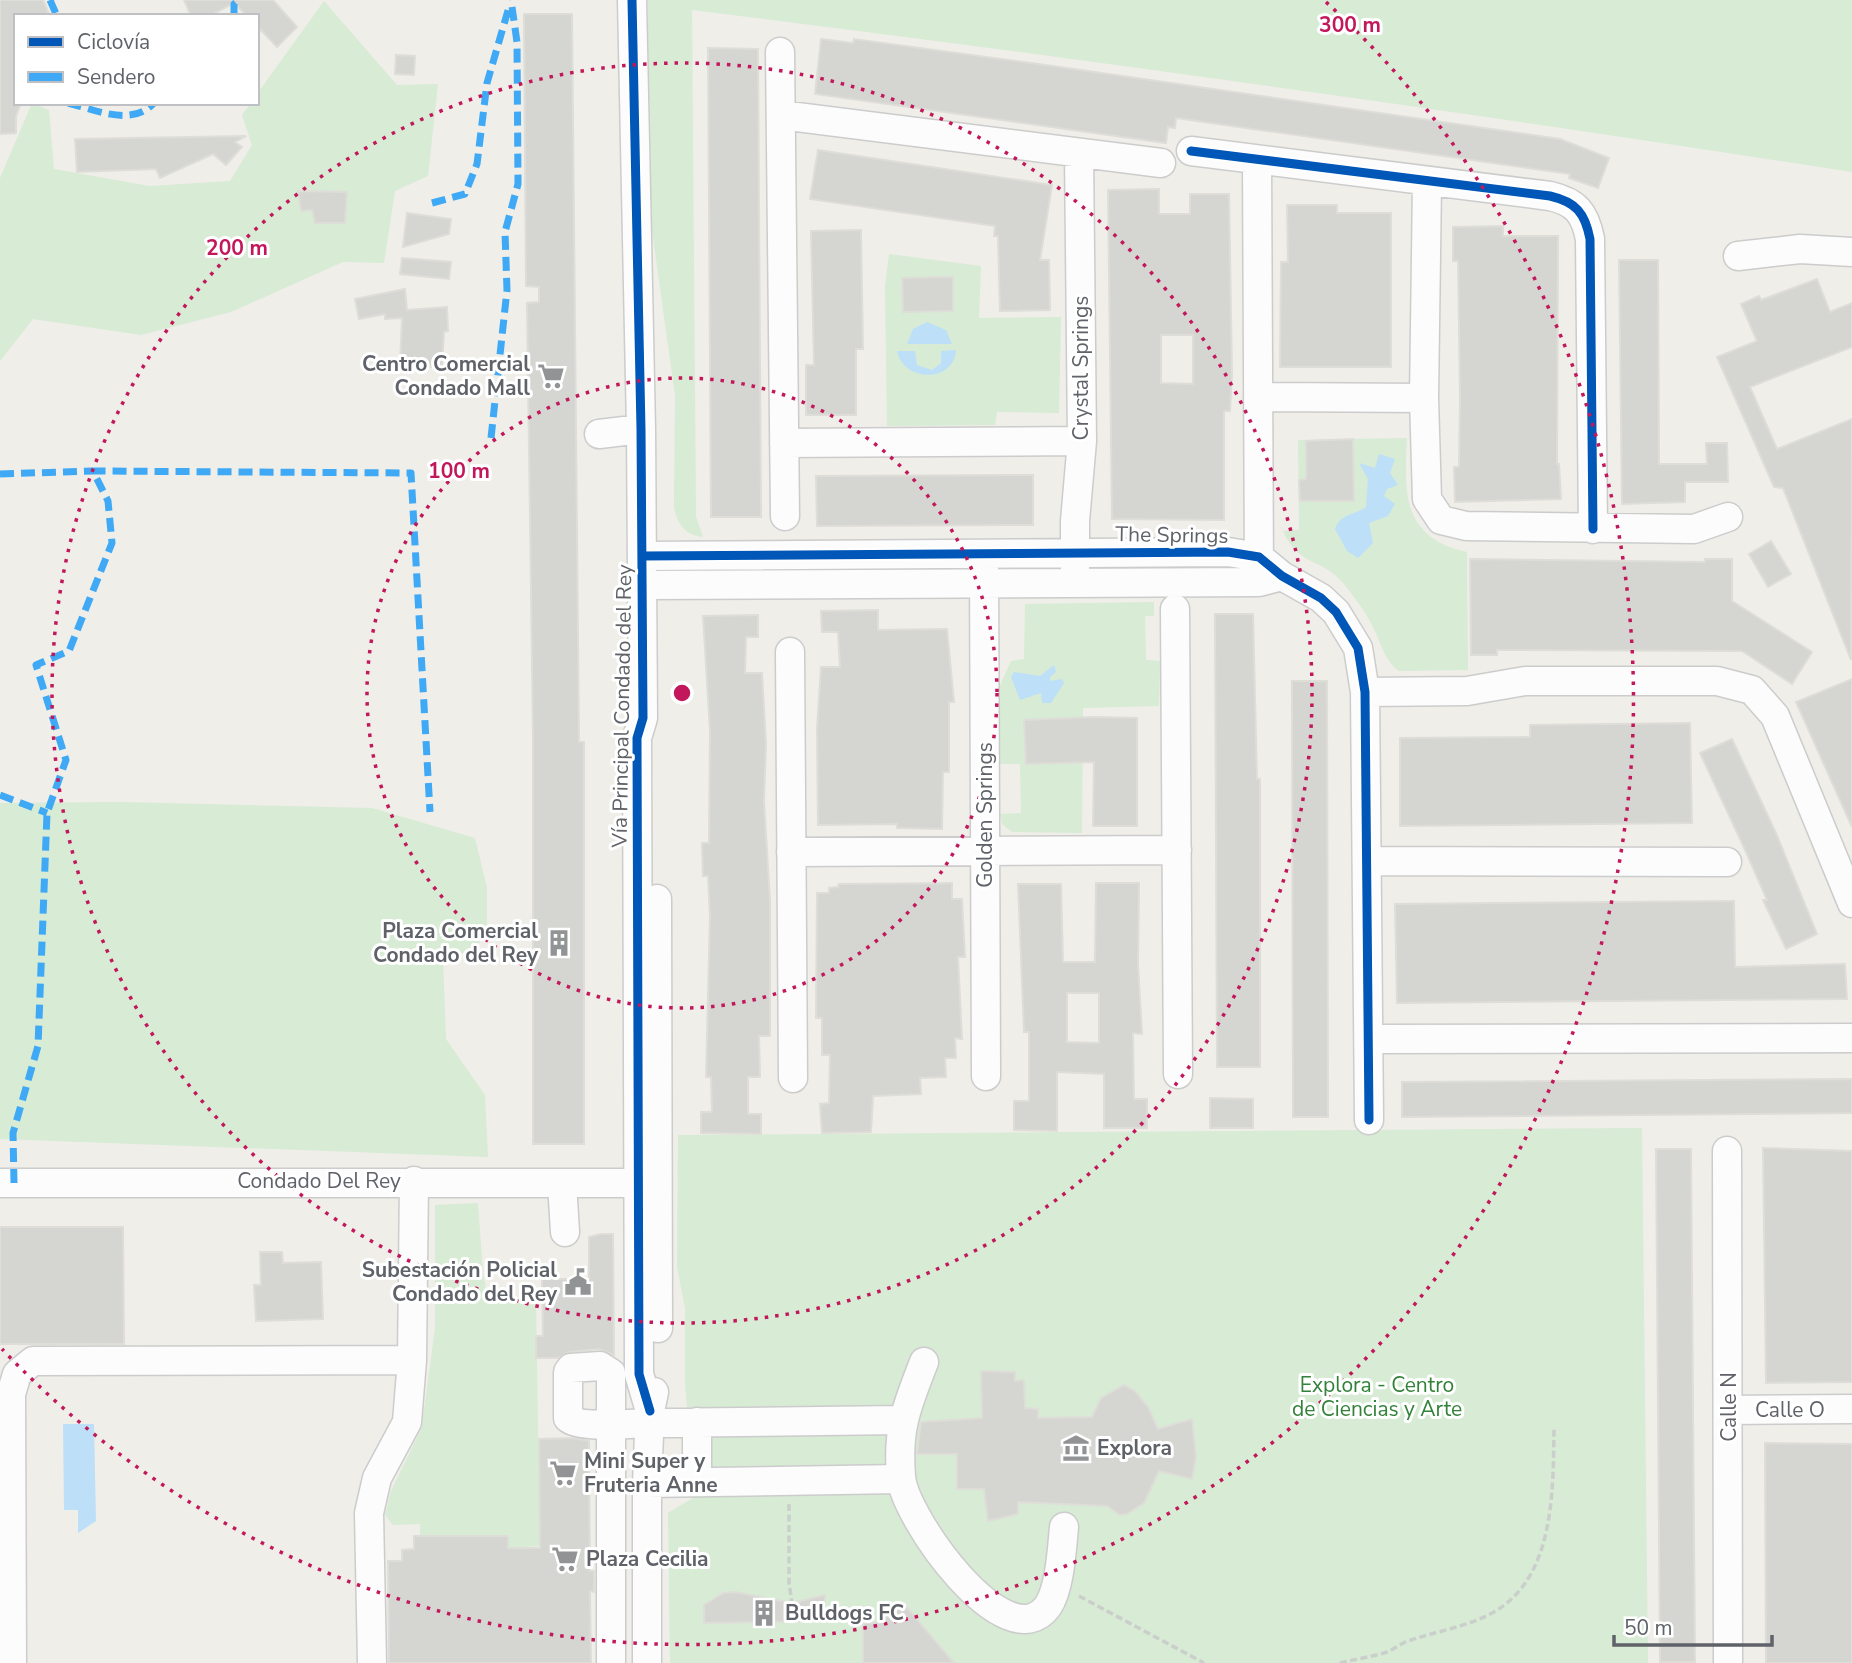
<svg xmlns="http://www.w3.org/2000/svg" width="1852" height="1663" viewBox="0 0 1852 1663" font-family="'Nunito Sans',sans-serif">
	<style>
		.green { fill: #d7ebd5 }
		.water { fill: #bedff8 }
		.building { fill: #d5d5d2; stroke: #deddd8; stroke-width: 2; fill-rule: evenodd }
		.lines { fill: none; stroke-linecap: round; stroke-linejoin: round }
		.minor-casing { stroke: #ccc; stroke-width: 31 }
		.path { stroke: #cacfcb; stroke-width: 3.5; stroke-dasharray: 7 3.5; stroke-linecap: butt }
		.minor { stroke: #fdfcfc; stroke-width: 28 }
		.quiet { stroke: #3fa9f5; stroke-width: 7; stroke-dasharray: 14 7; stroke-linecap: butt }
		.cycleway-casing { stroke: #fff; stroke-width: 13 }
		.cycleway { stroke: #0057b8; stroke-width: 9 }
		.ring { fill: none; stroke: #c2185b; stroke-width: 3.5; stroke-dasharray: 3.5 7 }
		.labels { text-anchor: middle; stroke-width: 6; stroke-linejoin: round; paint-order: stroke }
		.poi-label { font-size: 21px; font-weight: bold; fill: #5f6268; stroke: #fff; text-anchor: start }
		.street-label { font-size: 21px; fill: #5f6268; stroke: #fff }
		.park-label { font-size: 21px; fill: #338239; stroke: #fff }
		.centre { fill: #c2185b; stroke: #fff; stroke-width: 3.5 }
		.ring-label { font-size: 21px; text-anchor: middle; font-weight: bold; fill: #c2185b; stroke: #fff; stroke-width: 6; stroke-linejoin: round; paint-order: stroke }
	</style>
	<rect width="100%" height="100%" fill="#efeee9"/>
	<!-- green -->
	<path class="green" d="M648 0H1852V172C1466 112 1079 58 692 10L696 517 703 537C685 535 677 524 674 507L675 395 647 195Z
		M324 1 397 85 438 84 428 176 395 191 384 263 343 262 231 312 141 335 33 319 0 361V178L32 103 49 110 54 169 149 186 230 181 252 145 242 115 251 103H257V94Z
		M889 254 981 266 979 318 1061 317 1059 413 997 412 995 425 887 426 885 287Z
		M1407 438C1404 493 1402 538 1467 552L1468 670 1399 671C1384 659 1382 646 1374 629 1366 612 1355 598 1343 583 1321 557 1299 567 1283 531L1299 530 1298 440Z
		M1154 602V616H1145L1146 660 1160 661 1159 706 1083 708 1082 833 1012 832 1002 824 1000 814 1021 813 1020 764H999L998 690 1011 661 1024 659 1025 604Z
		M120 802 372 808 475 838 487 888V931L475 949 443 959 446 1039 485 1095 488 1157 0 1139V803Z
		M1642 1128 1648 1663H670L668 1513 693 1498 685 1381V1308L677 1267 678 1135Z
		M478 1203 483 1273 488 1300 536 1305 540 1546 508 1548 420 1536V1524L393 1525 385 1515 391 1491 421 1429 425 1403 435 1328V1205Z"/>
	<!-- water -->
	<path class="water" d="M927 322 946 330 952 344H907L913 329Z
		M956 350C954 384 903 382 897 351H915L917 365 932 370 941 363V351Z
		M1379 454 1395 459 1390 473 1398 485 1387 489 1384 496 1395 504 1388 516 1369 523 1373 543 1358 558 1347 551 1335 529C1341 513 1353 516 1366 507L1368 479 1359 463 1375 468Z
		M1054 665 1056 672 1050 677V681L1062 679 1064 683 1051 703H1042L1041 693 1020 700 1011 677 1014 672 1040 676Z
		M63 1424H94L96 1521 78 1533V1510H64Z"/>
	<!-- building -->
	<path class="building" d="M0 0H43L50 16H16V103H21L16 116V133L0 134Z
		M184 0H273L297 27 277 47 257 26V16H247L234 3 209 16H191Z
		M524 14H572L579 742H584V1144H533V738L527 303 539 302V287L526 286Z
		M821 39 853 43 854 39 1053 66 1560 139 1609 158 1598 188 1569 178 1570 174 1176 118 1175 128 1168 127 1166 143 815 94Z
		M708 48 758 49 761 517H711Z
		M396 55 415 56 414 75 395 74Z
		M246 136 235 142 242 147 226 165 213 154 160 178 156 169 77 172 75 139Z
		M818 150 1052 185 1040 260H1049L1050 310 1000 311 998 236H994L995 226 810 199Z
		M1159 189V214H1190V194H1229L1232 373 1230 411H1224V520L1112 519 1108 190ZM1161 335H1193V384L1161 383Z
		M298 191 347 192 345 223H315L312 210 301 211Z
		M1287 205H1337V213H1391V367H1280L1281 262H1288Z
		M407 213 451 219 449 234 403 247Z
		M1503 226V236H1558L1557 464H1559L1561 499 1455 502 1454 467H1459L1460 398 1458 261H1453V227Z
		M861 230 863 349H856V415H806V365H814L811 231Z
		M402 258 451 262 449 279 400 274Z
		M1619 260H1658L1659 464H1707L1706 443H1727L1728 482H1685V502L1622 504Z
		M953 277V311L903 312 902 278Z
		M1817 279 1830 312 1852 303V347L1750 387 1777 449 1852 419 1851 660 1783 488 1774 487 1717 357 1757 341 1741 304 1759 296 1761 300Z
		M405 289 407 310 447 307 448 331 444 332 442 368 400 365 402 318 385 319V314L359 319 355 299Z
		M1353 439 1354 501H1300L1299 480 1306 479V441Z
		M1033 475V525L817 526 816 476Z
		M1771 541 1791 574 1768 587 1749 554Z
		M1470 559 1705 562V559H1732V601L1812 652 1792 684 1742 651 1497 650V655H1471Z
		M878 610V630L947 629 954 702H949V772H943L942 829 897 828V824L818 825 817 729 821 667H840L838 632H822L821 611Z
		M1215 614H1253L1257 779H1260V1067H1217Z
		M758 615V637H746L745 673H762L766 744 764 801 770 900V1036H759L760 1077H748V1114H761V1134L701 1133V1112H712L711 1077H706L710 916 708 876H703L702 843H709L710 731 703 616Z
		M1852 679V827L1796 702Z
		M1292 681H1327L1328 1117H1293Z
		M1094 717 1137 718V826H1093L1094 762 1026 764 1024 720Z
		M1690 723 1692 823 1400 826V738L1530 737V725Z
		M1732 739 1776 833 1817 934 1786 949 1763 900H1767L1746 852 1700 753Z
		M952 883V899H962L965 957H958L962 1039 955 1038 956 1058H945L946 1077 920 1078 921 1094 873 1096 871 1132 822 1133 820 1104 829 1103 830 1055H822V1018H816L817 893H829V888L838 887 839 884Z
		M1096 883H1139L1138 964 1142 1034 1133 1033 1134 1099H1147V1128H1104V1074L1057 1072V1131L1014 1130V1101H1029V1032H1024L1018 884H1061L1063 962H1095ZM1067 993H1099V1043L1067 1042Z
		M1734 901 1735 967 1845 964 1847 999 1397 1003 1395 904Z
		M1852 1079V1113L1402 1117V1082Z
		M1210 1098 1253 1099V1128H1210Z
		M1763 1148 1852 1151V1382L1766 1383Z
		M1656 1149H1691L1695 1662H1660Z
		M0 1227H123L124 1344H0Z
		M601 1234H613L614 1355 599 1349 569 1352 558 1358H536V1336H543L542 1279H589V1237Z
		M260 1252H282L283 1263 321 1262 323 1319 256 1321 254 1285H261Z
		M981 1371 1015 1372V1381L1024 1380 1025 1408 1038 1409V1418L1092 1417 1101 1398 1124 1385 1135 1391 1148 1407 1158 1429 1192 1419 1196 1457 1192 1479 1159 1471 1144 1503 1127 1514 1120 1515 1107 1506 1018 1502V1514L988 1521 984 1489H957V1454H917L921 1422 982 1418Z
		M574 1438 589 1441 590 1571H594V1592L590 1591 591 1663H389L388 1561H402V1550L414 1549V1536H508V1548H540L539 1439Z
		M1765 1443 1852 1444V1663H1766Z
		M735 1592 792 1603 825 1595 824 1621 704 1623V1605L723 1593Z
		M904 1604 954 1663H863V1623H880L883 1613 896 1605Z"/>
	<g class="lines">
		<defs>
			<path id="minor" d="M632 0 641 429 643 718 637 738 639 1374 650 1411
				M780 52 785 516
				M781 115 1161 163
				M1191 151 1550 196C1576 202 1585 213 1590 239L1593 529
				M1257 161 1259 574
				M1427 183 1424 398 1427 499 1441 520 1466 526 1694 529 1728 517
				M1738 256 1800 249 1852 252
				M1258 397 1424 398
				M599 434 641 429
				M784 443 1082 441
				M642 556 1228 552 1259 557 1282 576 1321 598 1336 612 1358 648 1365 692 1369 1120
				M984 565 986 1076
				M1075 570V521L1082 441 1079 153
				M642 585 1259 582 1282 576
				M1175 609 1178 1074
				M790 652 793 1078
				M1365 692 1467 691 1525 681H1717L1752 690 1775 716 1852 903
				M791 852 1177 850
				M1367 861 1727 862
				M657 899 658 1328
				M1369 1039 1852 1038
				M1727 1151 1728 1663
				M0 1183H637L653 1175
				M562 1183 565 1232
				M924 1362C907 1406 897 1428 901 1476 903 1516 1007 1663 1048 1606 1060 1588 1062 1548 1064 1527
				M1729 1410 1852 1409
				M697 1481V1422
				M647 1483 900 1479
				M12 1663 11 1394 17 1374 33 1361 412 1360
				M372 1663 369 1513 377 1478 407 1422 412 1360 414 1181
				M611 1663V1373L600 1366 571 1368 568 1372V1418C580 1429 631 1423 650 1423L901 1420
				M647 1663V1483L650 1411 654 1392"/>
		</defs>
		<!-- minor casing -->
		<use href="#minor" class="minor-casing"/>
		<!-- path -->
		<path class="path" d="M789 1504V1583L792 1603
			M1079 1596 1204 1663
			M1340 1663C1355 1659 1372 1657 1387 1652 1395 1649 1402 1642 1411 1640 1438 1631 1466 1627 1492 1613 1555 1579 1553 1491 1554 1429"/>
		<!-- minor -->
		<use href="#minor" class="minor"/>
		<!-- quiet -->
		<path class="quiet" d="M50 0 57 16
			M234 16V4L239 0
			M68 103C96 110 132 127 154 103
			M432 203 465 194 477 164 487 83 509 7
			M491 438 507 290 505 232 518 184 517 42 511 0
			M0 474 93 471
			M0 795 47 813
			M14 1183 13 1133 38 1046 47 813 66 760 36 665 69 651 112 543 108 501 93 471 411 473 430 812"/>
		<defs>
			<path id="cycleway" d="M632 0 641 429 643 718 637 738 639 1374 650 1411
				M1191 151 1550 196C1576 202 1585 213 1590 239L1593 529
				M642 556 1228 552 1259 557 1282 576 1321 598 1336 612 1358 648 1365 692 1369 1120"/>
		</defs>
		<!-- cycleway casing -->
		<use href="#cycleway" class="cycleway-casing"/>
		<!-- cycleway -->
		<use href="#cycleway" class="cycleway"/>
	</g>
	<!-- distance rings -->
	<g class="ring">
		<circle cx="682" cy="693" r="315"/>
		<circle cx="682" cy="693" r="630"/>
		<path d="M1326 2A945 945 0 1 1 2 1349"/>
	</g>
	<!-- icons -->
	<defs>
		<symbol id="supermarket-bare" viewBox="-9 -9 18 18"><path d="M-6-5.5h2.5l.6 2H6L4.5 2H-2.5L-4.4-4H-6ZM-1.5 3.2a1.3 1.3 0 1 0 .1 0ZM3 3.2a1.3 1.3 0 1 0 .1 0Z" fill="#919395" stroke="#fff" stroke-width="2.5" paint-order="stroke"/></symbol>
		<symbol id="building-bare" viewBox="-9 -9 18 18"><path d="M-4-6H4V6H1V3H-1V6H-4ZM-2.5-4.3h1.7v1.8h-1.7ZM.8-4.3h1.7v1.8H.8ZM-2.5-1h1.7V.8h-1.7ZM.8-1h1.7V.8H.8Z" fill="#919395" stroke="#fff" stroke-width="2.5" paint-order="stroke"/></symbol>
		<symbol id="civic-bare" viewBox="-9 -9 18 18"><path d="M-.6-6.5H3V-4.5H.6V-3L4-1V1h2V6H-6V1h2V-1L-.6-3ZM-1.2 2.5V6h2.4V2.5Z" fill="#919395" stroke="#fff" stroke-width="2.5" paint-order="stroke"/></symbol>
		<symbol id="museum-bare" viewBox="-9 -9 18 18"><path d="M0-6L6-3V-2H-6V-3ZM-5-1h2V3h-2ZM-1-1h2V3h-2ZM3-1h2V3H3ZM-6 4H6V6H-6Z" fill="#919395" stroke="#fff" stroke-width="2.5" paint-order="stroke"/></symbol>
	</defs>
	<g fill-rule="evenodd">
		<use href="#supermarket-bare" x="532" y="357" width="38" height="38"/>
		<use href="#building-bare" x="540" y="924" width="38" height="38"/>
		<use href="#civic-bare" x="559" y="1263" width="38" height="38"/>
		<use href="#museum-bare" x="1057" y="1429" width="38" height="38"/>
		<use href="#supermarket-bare" x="544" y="1454" width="38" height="38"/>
		<use href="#supermarket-bare" x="546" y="1540" width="38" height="38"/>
		<use href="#building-bare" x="745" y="1594" width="38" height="38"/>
	</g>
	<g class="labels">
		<!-- poi labels -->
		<g class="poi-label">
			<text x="530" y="371" text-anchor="end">Centro Comercial<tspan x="530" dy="24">Condado Mall</tspan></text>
			<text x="538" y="938" text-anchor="end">Plaza Comercial<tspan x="538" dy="24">Condado del Rey</tspan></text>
			<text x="557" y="1277" text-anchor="end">Subestación Policial<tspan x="557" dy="24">Condado del Rey</tspan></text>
			<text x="1097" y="1455">Explora</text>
			<text x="584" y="1468">Mini Super y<tspan x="584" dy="24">Fruteria Anne</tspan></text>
			<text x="586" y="1566">Plaza Cecilia</text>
			<text x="785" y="1620">Bulldogs FC</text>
		</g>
		<!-- street labels -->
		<g class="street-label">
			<text transform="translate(1081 368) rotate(-90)" y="7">Crystal Springs</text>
			<text transform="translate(1172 535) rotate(1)" y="7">The Springs</text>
			<text transform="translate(622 706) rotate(-89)" y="7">Vía Principal Condado del Rey</text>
			<text transform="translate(985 815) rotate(-90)" y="7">Golden Springs</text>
			<text x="319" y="1188">Condado Del Rey</text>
			<text transform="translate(1729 1407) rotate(-90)" y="7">Calle N</text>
			<text x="1790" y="1417">Calle O</text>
		</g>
		<!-- park labels -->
		<g class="park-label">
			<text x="1377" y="1392">Explora - Centro<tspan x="1377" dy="24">de Ciencias y Arte</tspan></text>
		</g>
	</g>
	<circle cx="682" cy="693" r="10" class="centre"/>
	<g class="ring-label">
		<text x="1350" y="32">300 m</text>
		<text x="237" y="255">200 m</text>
		<text x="459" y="478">100 m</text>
	</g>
	<!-- legend -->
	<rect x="14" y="14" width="245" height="91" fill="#ffffff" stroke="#bfc0c3" stroke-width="2"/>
	<rect x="28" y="37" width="35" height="10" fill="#0057b8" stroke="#bfc0c3" stroke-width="2"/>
	<text x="77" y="49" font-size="21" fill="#5f6268">Ciclovía</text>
	<rect x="28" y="72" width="35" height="10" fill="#3fa9f5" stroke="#bfc0c3" stroke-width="2"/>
	<text x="77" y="84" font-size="21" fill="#5f6268">Sendero</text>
	<!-- scale -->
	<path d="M1614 1635v10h158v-10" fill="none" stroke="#5f6268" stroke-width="3.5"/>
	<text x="1624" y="1635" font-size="21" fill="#5f6268" stroke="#ffffff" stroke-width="5" paint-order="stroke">50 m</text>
</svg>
